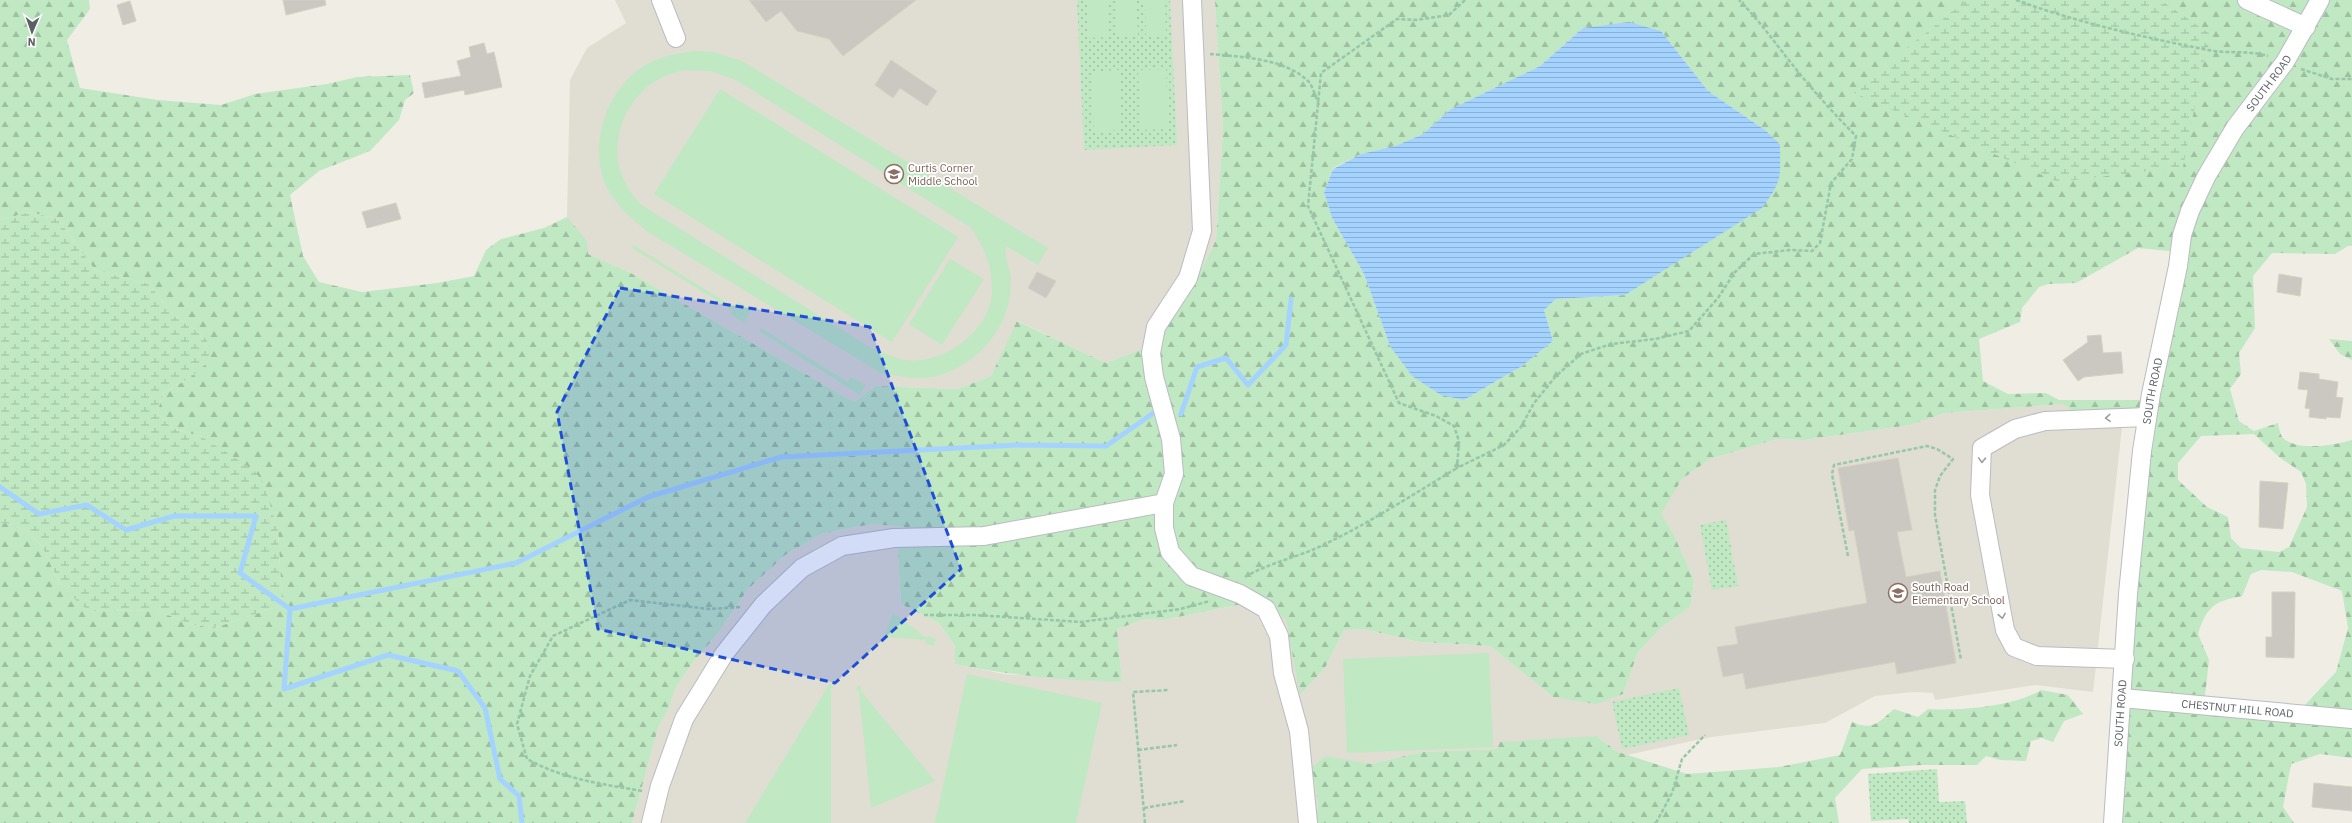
<svg xmlns="http://www.w3.org/2000/svg" width="2352" height="823" viewBox="0 0 2352 823" font-family="'IBM Plex Sans',sans-serif">
	<style>
		.education { fill: #e0ddd3 }
		.grass { fill: url(#grass-dots) }
		.forest { fill: url(#forest-firs); fill-rule: evenodd }
		.wetland { fill: url(#wetland-marsh) }
		.garden { fill: #c0e8c2; fill-rule: evenodd }
		.water { fill: url(#water-rules) }
		.lines { fill: none; stroke-linecap: round; stroke-linejoin: round }
		.stream { stroke: #a5d3ff; stroke-width: 5 }
		.building { fill: #cbc8c1; stroke: #d5d0c2 }
		.minor-casing { stroke: #b9bcc1; stroke-width: 20 }
		.path { stroke: #97c7a8; stroke-width: 2.5; stroke-dasharray: 4 2; stroke-linecap: butt }
		.minor { stroke: #fff; stroke-width: 18 }
		.oneway { stroke: #9da0a3 }
		.marked { fill: #1d4ed8; fill-opacity: 0.2; stroke: #1d4ed8; stroke-width: 3; stroke-dasharray: 8 5; stroke-linejoin: round }
		.labels { text-anchor: middle; stroke-width: 3.5; stroke-linejoin: round; paint-order: stroke }
		.street-label { font-size: 11px; fill: #5c6066; stroke: #fff }
		.education-label { font-size: 11px; fill: #785e54; stroke: #fff; text-anchor: start }
	</style>
	<defs>
		<pattern id="grass-dots" width="8" height="8" patternUnits="userSpaceOnUse"><rect width="8" height="8" fill="#c0e8c2"/><path d="M2 2h.1M6 6h.1" fill="none" stroke="#9fbfa1" stroke-width="1.8" stroke-linecap="round"/></pattern>
		<pattern id="forest-firs" width="22" height="20" patternUnits="userSpaceOnUse"><rect width="22" height="20" fill="#c0e8c2"/><path d="M5 1l3.5 6h-7zM16 11l3.5 6h-7z" fill="#9fbfa1"/></pattern>
		<pattern id="wetland-marsh" width="20" height="14" patternUnits="userSpaceOnUse"><rect width="20" height="14" fill="#c0e8c2"/><path d="M1 5h8M5 5V1M11 12h8M15 12V8" fill="none" stroke="#9fbfa1"/></pattern>
		<pattern id="water-rules" width="6" height="5" patternUnits="userSpaceOnUse"><rect width="6" height="5" fill="#a5d3ff"/><path d="M0 2.5h6" fill="none" stroke="#8aafd2"/></pattern>
	</defs>
	<rect width="100%" height="100%" fill="#f0eee4"/>
	<!-- education -->
	<path class="education" d="M615 0H1215L1223 130 1216 240 1198 277 1153 345 1106 363 1018 321 991 376 958 389 875 386 854 402 629 272 588 254 567 217 570 80 587 48 626 23Z
		M2063 404 2071 410 2124 409 2093 692 2036 685 1935 700 1933 693 1913 692 1875 696 1825 723 1711 737 1627 755 1618 752 1596 736 1497 749 1422 752 1370 764 1348 762 1312 767 1318 804 1315 823H632L658 728 668 710 676 687 691 665 718 633 748 589 785 555 821 534 872 524 905 527 898 550 901 604 939 623 955 646V664L1004 674 1122 682 1117 629 1145 619 1163 620 1237 605 1259 606 1286 618 1301 694 1325 668 1344 630 1363 629 1419 642 1490 646 1553 697 1623 694 1638 652 1662 627 1691 606 1694 580 1673 533 1660 514 1682 479 1710 459 1777 439 1805 440 1910 425 1945 413Z"/>
	<!-- grass -->
	<path class="grass" d="M1077 0H1170L1177 145 1084 150Z
		M1726 520 1738 586 1712 590 1700 525Z
		M1679 688 1689 735 1622 749 1612 702Z
		M1937 769 1939 802 1965 801 1967 823H1909L1908 819 1871 821 1868 774Z"/>
	<!-- forest -->
	<path class="forest" d="M0 0H89L90 9 67 40 80 88 158 100 221 105 255 94 327 84 357 77 410 75 414 93 405 100 399 120 370 151 319 171 290 195 303 256 319 282 362 292 437 283 474 276 486 250 501 239 544 228 567 217 587 241 588 254 629 272 854 402 875 386 958 389 991 376 1017 321 1106 363 1153 345 1198 277 1216 240 1223 130 1215 0H2352V246H2348L2335 254 2272 253 2253 276 2255 328 2239 353 2241 374 2230 389 2239 421 2254 431 2278 423C2279 428 2280 435 2283 438 2298 452 2334 445 2352 440V758L2320 754 2291 764 2283 807 2294 823H2113L2144 413 2124 409 2071 410 2063 404 1945 413 1910 425 1805 440 1777 439 1710 459 1682 479 1661 514 1673 533 1694 580 1691 606 1662 627 1638 652 1623 694 1596 704 1553 697 1490 646 1419 642 1363 629 1344 630 1325 668 1300 695 1286 619 1259 606 1237 605 1163 620 1145 619 1117 629 1122 682C1063 680 1012 676 955 664V646L939 623 901 604 898 550 905 527 872 524 821 534 785 555 748 589 718 633 691 665 676 687 668 710 658 728 632 823H0V524L6 523 26 531 42 546 60 584 92 611 156 610 190 624 214 628 282 605 278 530 270 508 202 437 172 428 157 413 163 393 191 377 203 335 174 316 149 284 95 270 58 219 30 212 0 220ZM1583 28 1661 31 1708 91 1765 130 1780 144 1625 295 1556 299 1544 310 1553 341 1522 366 1464 400 1390 346 1364 274 1332 218 1324 192 1333 168 1361 154 1395 146 1423 134 1451 109 1540 66ZM2138 248 2179 252 2147 400H2059L2046 393 2008 394 1983 381 1979 339 2020 322 2022 308 2039 287 2048 284 2076 283ZM2254 434 2279 457 2301 472 2306 484 2307 507 2289 547 2279 552 2241 548 2231 538 2228 517 2207 507 2178 480V463L2201 436ZM2261 570 2292 572 2342 591 2348 628 2336 672 2302 708 2210 698 2205 696 2209 660 2198 634C2206 607 2215 601 2242 596L2251 574Z
		M2329 339 2352 341V360L2340 354Z
		M2041 690 2068 695 2083 714 2064 721 2053 742 2042 738 2031 741 2026 761 2000 760 1986 756 1977 765H1921L1862 769 1835 798 1839 823H1315L1318 804 1312 767 1326 756 1370 764 1422 752 1497 749 1500 742 1596 736 1618 752 1687 774 1779 767 1840 755 1852 722C1873 731 1878 723 1894 709L1918 717 1928 709C1959 711 2014 707 2041 690Z"/>
	<!-- wetland -->
	<path class="wetland" d="M1967 0H2160L2209 33 2183 167 2058 182 1852 92Z
		M30 212 58 219 95 270 149 284 174 316 203 335 211 347 207 363 191 377 163 393 157 413 172 428 202 437 254 470 264 484 278 530 282 605 214 628 190 624 156 610 92 611 82 606 60 584 42 546 26 531 6 523 0 524V220Z"/>
	<!-- garden -->
	<path class="garden" d="M1087 0H1107L1109 37 1089 38Z
		M1116 0H1136L1138 37H1117Z
		M1145 0H1165L1166 36H1146Z
		M693 51 713 52 742 61 1048 248 1038 265 1006 246C1003 255 1011 269 1011 279 1011 286 1010 294 1009 301 1002 339 964 375 924 378 908 378 894 376 879 372L648 232C632 219 617 207 607 188 588 148 605 92 641 68 657 57 674 54 693 51ZM684 70 711 71 736 80 970 227C984 247 992 264 992 289 993 329 943 366 905 360 893 358 879 351 868 346L640 204C635 198 630 192 627 186 605 149 623 97 661 78 668 75 676 72 684 70Z
		M1166 69 1168 129 1141 130 1138 70Z
		M1119 70 1121 130 1094 132 1091 72Z
		M720 89 958 237 892 342 654 194Z
		M633 245 734 307 738 302 751 310 744 323 730 314 732 310 632 248Z
		M950 259 984 279 942 345 909 324Z
		M761 328 848 382 851 377 866 385 860 395 759 331Z
		M893 613 927 638 928 636 936 639 933 646 925 643 926 640 884 637Z
		M1489 653 1493 747 1347 753 1343 659Z
		M967 674 1102 703 1076 823H935Z
		M830 683 833 686 831 689V823H745Z
		M858 686 861 687V691L935 781 871 808 859 692 856 689Z"/>
	<!-- water -->
	<path class="water" d="M1629 22 1661 31 1708 91 1765 130 1780 144C1780 178 1783 180 1762 208L1625 295 1556 299 1544 310 1553 341 1522 366 1464 400 1441 395 1412 376 1390 346 1364 274 1332 218 1324 192 1333 169 1361 154 1395 146 1423 134 1451 109 1540 66 1583 28Z"/>
	<g class="lines">
		<!-- stream -->
		<path class="stream" d="M1181 414 1197 367 1226 358 1248 385 1286 345 1291 299
			M0 487 39 514 87 505 126 530 174 516H256L240 573 290 609 516 563 648 497 781 457 1019 445 1106 446 1152 414
			M290 609 284 689 388 655 458 671 485 708 500 779 519 796 522 823"/>
	</g>
	<!-- building -->
	<path class="building" d="M283 0H325L326 5 286 15Z
		M749 0H916L843 56 829 39 797 31 781 11 766 22Z
		M130 1 136 21 123 25 117 5Z
		M484 43 487 54 494 52 502 87 465 95 464 90 425 98 422 83 461 76 457 61 471 57 469 47Z
		M891 60 937 91 927 106 900 88 893 98 875 85Z
		M396 203 401 219 367 228 362 212Z
		M1037 272 1056 281 1046 298 1028 288Z
		M2279 274 2302 278 2300 296 2277 292Z
		M2101 335 2103 353 2121 352 2123 373 2084 377 2078 381 2063 360 2088 342 2087 336Z
		M2300 372 2319 374V379L2338 382 2336 397 2343 398 2340 418 2326 417V419L2309 417 2310 409 2305 408 2308 390 2298 389Z
		M1898 458 1912 530 1897 532 1906 577 1940 571 1956 663 1897 674 1895 662 1746 689 1743 673 1723 677 1717 647 1738 644 1735 627 1867 603 1854 530 1849 531 1838 468Z
		M2260 481 2288 483 2283 529 2259 527Z
		M2272 592H2295L2294 658 2266 657V637H2272Z
		M2314 783 2352 787V811L2312 807Z"/>
	<g class="lines">
		<defs>
			<g id="minor">
				<path d="M661 0 676 38"/>
				<path d="M1192 0 1202 231 1188 278 1156 327 1151 353 1154 377 1171 439 1174 474 1164 503V528L1170 552 1191 576 1240 594 1266 609 1279 636 1283 673 1299 731 1308 823"/>
				<path d="M2247 0 2306 27"/>
				<path d="M2125 659 2037 656 2014 647 2005 630 1980 495 1982 448 2015 429 2045 421 2147 417"/>
				<path id="s1" d="M2122 698 2352 719"/>
				<path d="M651 823 660 786 684 719 724 654 763 605 802 568 842 546 894 538 984 536 1164 503"/>
				<path id="s2" d="M2113 823 2128 594 2142 451 2151 394 2178 266 2182 235 2190 211 2206 177 2235 128 2285 62 2320 0"/>
			</g>
		</defs>
		<!-- minor casing -->
		<use href="#minor" class="minor-casing"/>
		<!-- path -->
		<path class="path" d="M1465 0 1449 15 1416 20 1397 19 1321 73 1308 206 1399 403 1436 416 1454 426 1459 441 1457 468 1504 445 1521 427 1534 403 1556 376 1581 354 1611 344 1655 339 1689 331 1718 298 1735 272 1754 254 1790 250 1812 251 1820 243 1831 183 1852 159 1856 136C1832 112 1809 86 1788 59 1772 39 1757 18 1739 0
			M2016 0C2079 23 2143 37 2208 50 2228 54 2249 50 2268 56
			M1210 54C1242 57 1285 58 1309 82 1313 87 1316 98 1319 105
			M2301 69 2332 79H2352
			M1848 556 1832 474 1834 465 1927 446 1937 449 1953 459 1940 476 1935 490V515L1961 660
			M1245 577C1268 563 1296 558 1321 546 1368 524 1412 495 1457 468
			M924 615H976L1081 622 1180 609 1210 601
			M1138 750 1177 745
			M642 791C602 784 563 779 527 759L517 724 530 676 553 636 630 600 709 609 740 607
			M1144 808 1185 801
			M1145 823 1133 692 1169 690
			M1656 823 1672 793 1682 759 1705 735"/>
		<!-- minor -->
		<use href="#minor" class="minor"/>
	</g>
	<!-- one-way arrows -->
	<defs><path id="oneway-chevron" d="M-2-3.5L2.5 0L-2 3.5" fill="none" stroke-width="1.6" stroke-linecap="round" stroke-linejoin="round"/></defs>
	<g class="oneway">
		<use href="#oneway-chevron" transform="translate(2108 418) rotate(177)"/>
		<use href="#oneway-chevron" transform="translate(1982 460) rotate(92)"/>
		<use href="#oneway-chevron" transform="translate(2002 616) rotate(80)"/>
	</g>
	<!-- marked area -->
	<path class="marked" d="M620 288 870 327 961 569 835 683 598 629 557 412Z"/>
	<!-- icons -->
	<defs>
		<symbol id="school-ring" viewBox="-11 -11 22 22"><circle r="9.5" fill="#fff" stroke="#8d6e63" stroke-width="1.5"/><path d="M0-5L7-2L0 1L-7-2ZM-4 1L0 2.5L4 1V4Q0 6-4 4Z" fill="#8d6e63"/></symbol>
	</defs>
	<g fill-rule="evenodd">
		<use href="#school-ring" x="883" y="163" width="22" height="22"/>
		<use href="#school-ring" x="1887" y="582" width="22" height="22"/>
	</g>
	<g class="labels">
		<!-- street labels -->
		<g class="street-label">
			<text dy="4" stroke="none"><textPath href="#s2" startOffset="769">SOUTH ROAD</textPath></text>
			<text dy="4" stroke="none"><textPath href="#s2" startOffset="434">SOUTH ROAD</textPath></text>
			<text dy="4" stroke="none"><textPath href="#s1" startOffset="116">CHESTNUT HILL ROAD</textPath></text>
			<text dy="4" stroke="none"><textPath href="#s2" startOffset="110">SOUTH ROAD</textPath></text>
		</g>
		<!-- education labels -->
		<g class="education-label">
			<text x="908" y="172">Curtis Corner<tspan x="908" dy="13">Middle School</tspan></text>
			<text x="1912" y="591">South Road<tspan x="1912" dy="13">Elementary School</tspan></text>
		</g>
	</g>
	<!-- north arrow -->
	<g transform="translate(32 32) rotate(182)" stroke="#ffffff" stroke-width="3" paint-order="stroke">
	<path d="M0-3L7 15L0 10L-7 15Z" fill="#5c6066"/>
	<text y="-6" font-size="11" font-weight="bold" text-anchor="middle" fill="#5c6066">N</text>
	</g>
</svg>
